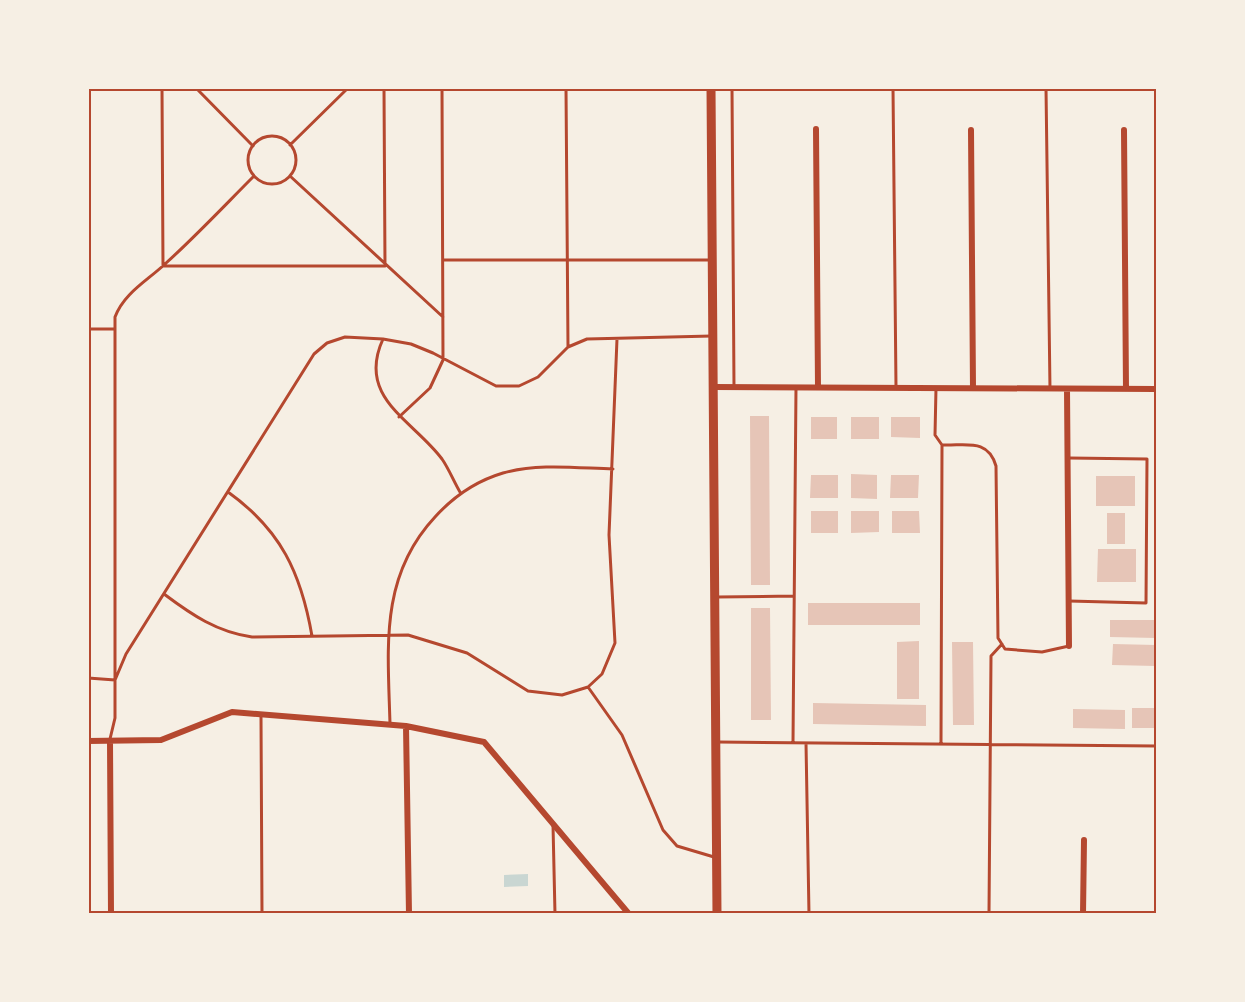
<svg xmlns="http://www.w3.org/2000/svg" width="1245" height="1002" viewBox="0 0 1245 1002" font-family="'Titillium Web',sans-serif">
	<style>
		.water { fill: #c9d6d2 }
		.building { fill: #e6c5b7 }
		.lines { fill: none; stroke-linecap: round; stroke-linejoin: round }
		.service { stroke: #b5482f; stroke-width: 3 }
		.minor { stroke: #b5482f; stroke-width: 6 }
		.secondary { stroke: #b5482f; stroke-width: 9 }
		.neatline { fill: none; stroke: #b5482f; stroke-width: 2 }
	</style>
	<rect width="100%" height="100%" fill="#f6efe4"/>
	<!-- water -->
	<path class="water" d="M528 874V886L504 887V875Z"/>
	<!-- building -->
	<path class="building" d="M750 416H769L770 585H751Z
		M811 417H837V439H811Z
		M851 417H879V439H851Z
		M891 417H920V438L891 437Z
		M851 474 877 475V499L851 498Z
		M811 475H838V498H810Z
		M891 475H919L918 498H890Z
		M1096 476H1135V506H1096Z
		M811 511H838V533H811Z
		M851 511H879V532L851 533Z
		M892 511H919L920 533H892Z
		M1107 513H1125V544H1107Z
		M1098 549H1136V582H1097Z
		M808 603H920V625H808Z
		M751 608H770L771 720H751Z
		M1110 620H1156V638L1110 637Z
		M919 641V699H897V642Z
		M952 642H973L974 725H953Z
		M1113 644 1156 645V666L1112 665Z
		M813 703 926 705V726L813 724Z
		M1132 708H1156V728H1132Z
		M1073 709 1125 710V729L1073 728Z"/>
	<g class="lines">
		<!-- service -->
		<path class="service" d="M162 88 163 266H385L384 88
			M196 88 253 146
			M566 88 568 347
			M732 88 734 387
			M893 88 896 387
			M1046 88 1050 389
			M248 160a24 24 0 1 1 48 0a24 24 0 1 1-48 0Z
			M290 145 348 88
			M290 176 443 317
			M443 260H712
			M88 329H114
			M383 339C356 398 413 420 442 459 449 469 454 482 460 492
			M936 388 935 435 942 445 941 744
			M399 417 430 388 443 360 442 88
			M942 445C966 446 988 438 996 466L998 638 1005 649 1042 652 1069 646
			M228 492C281 530 301 573 312 636
			M164 594C192 615 217 632 252 637L408 635 467 653 528 691 562 695 588 687 602 674 615 643 609 535 617 339
			M717 597 794 596
			M1069 601 1146 603 1147 459 1069 458
			M88 678 115 680 126 654 314 354 327 343 345 337 383 339 411 344 433 353 496 386H519L538 377 568 347 587 339 712 336
			M588 687 622 735 663 830 677 846 714 857
			M261 716 262 914
			M390 724C388 648 379 577 435 517 454 496 476 481 503 473 538 463 577 468 613 469
			M110 739 115 718V317C124 293 147 281 165 264 196 236 225 205 254 176
			M718 742 1156 746
			M793 743 796 387
			M806 743 809 914
			M553 825 555 914
			M989 914 991 656 1002 644"/>
		<!-- minor -->
		<path class="minor" d="M816 129 818 387
			M971 130 973 388
			M1124 130 1126 389
			M713 387 1156 389
			M1067 389 1069 646
			M406 726 409 914
			M88 741 161 740 232 712 406 726 484 742 629 914
			M110 741 111 914
			M1083 914 1084 840"/>
		<!-- secondary -->
		<path class="secondary" d="M711 88 717 914"/>
	</g>
	<!-- border -->
	<rect width="1245" height="1002" fill="none" stroke="#f6efe4" stroke-width="180"/>
	<rect x="90" y="90" width="1065" height="822" class="neatline"/>
</svg>
